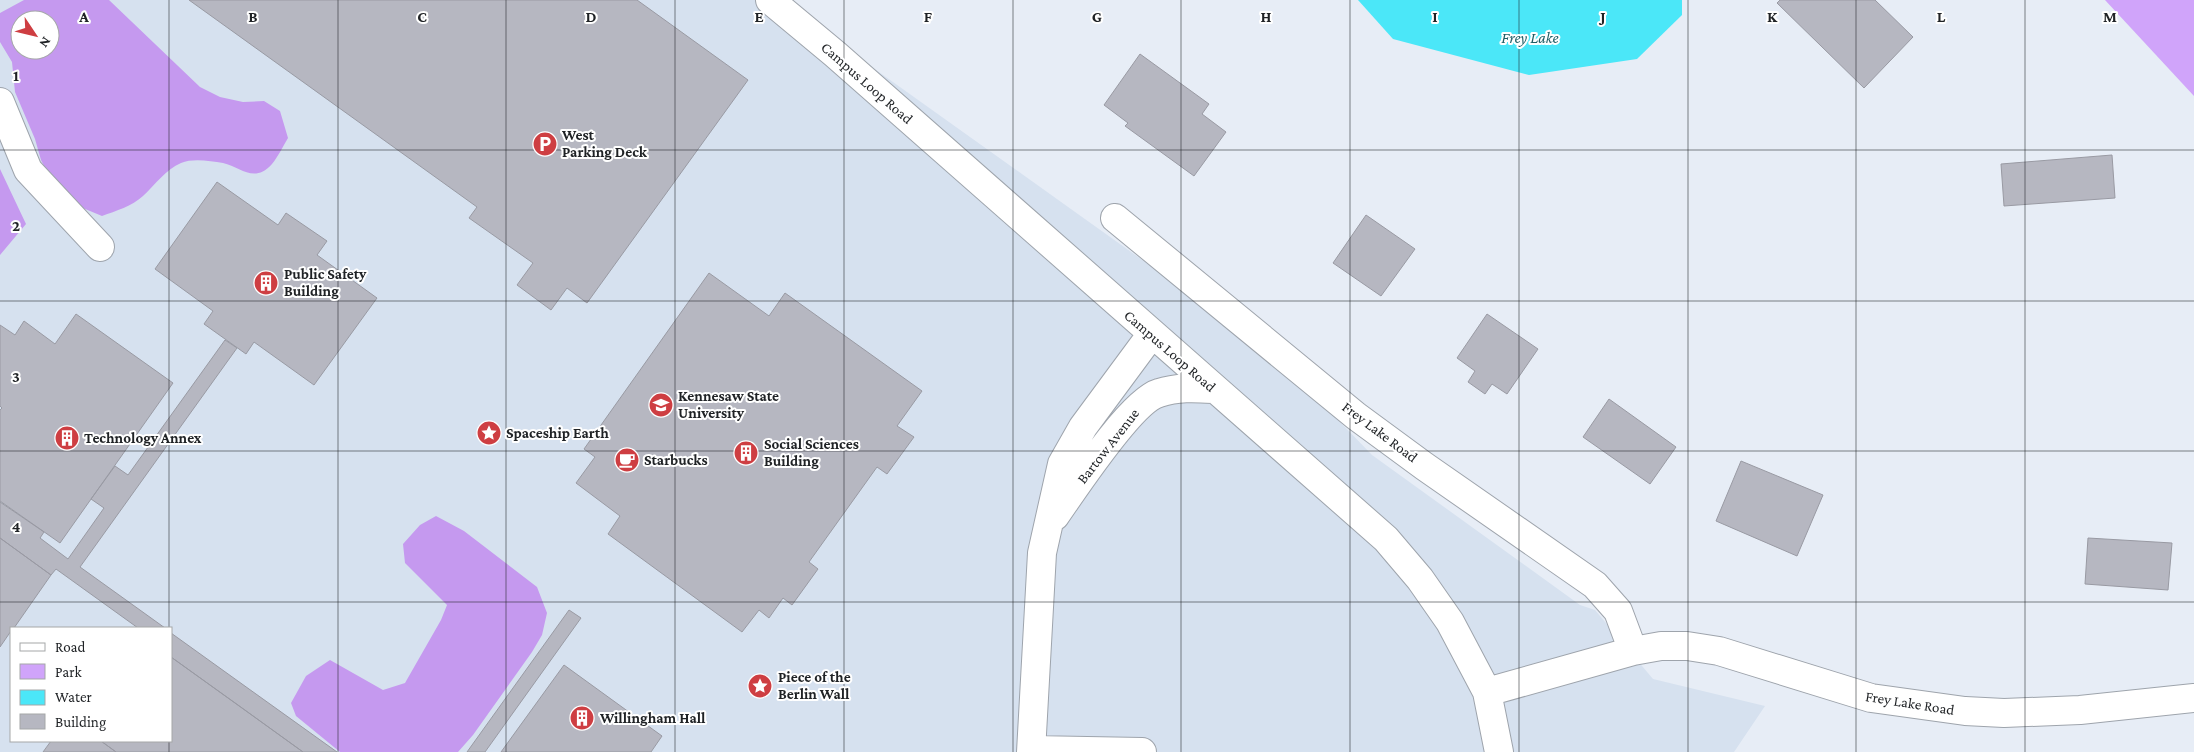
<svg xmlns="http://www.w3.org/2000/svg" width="2194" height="752" viewBox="0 0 2194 752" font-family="'Crimson Pro',serif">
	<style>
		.built { fill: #d6e1ef; fill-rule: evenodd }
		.green { fill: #d0a4fa }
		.forest { fill: #c599ef; fill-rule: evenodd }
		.water { fill: #4be7f8 }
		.building { fill: #b6b7c1; stroke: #999aa3 }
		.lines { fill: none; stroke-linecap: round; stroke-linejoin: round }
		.minor-casing { stroke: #9ea4ac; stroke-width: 30 }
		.minor { stroke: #fff; stroke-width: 28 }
		.grid { fill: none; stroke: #1f2225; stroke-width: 1; stroke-opacity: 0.55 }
		.labels { text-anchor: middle; stroke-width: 4; stroke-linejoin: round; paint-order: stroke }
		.street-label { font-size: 15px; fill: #1f2225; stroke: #fff }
		.poi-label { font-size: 15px; font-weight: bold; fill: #1f2225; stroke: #fff; text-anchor: start }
		.water-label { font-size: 16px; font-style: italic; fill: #1f5e65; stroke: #fff }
		.grid-label { font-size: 16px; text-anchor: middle; font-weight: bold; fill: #1f2225; stroke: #fff; stroke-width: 4; stroke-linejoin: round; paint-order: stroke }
	</style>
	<rect width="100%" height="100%" fill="#e7edf6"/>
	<!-- built -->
	<path class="built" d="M0 0H778L1274 354 1372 455 1580 605 1595 610 1653 679 1765 706 1734 752H0ZM20 20H50V50H20ZM11 628H171V741H11Z"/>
	<!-- green -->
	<path class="green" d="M2105 0H2194V96Z"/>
	<!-- forest -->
	<path class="forest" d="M24 0H109L200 87 220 97 243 102 264 101 280 111 288 138C283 146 278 157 272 164 254 184 241 167 223 163 210 161 193 158 181 163 166 169 155 185 143 196 132 206 116 211 102 216L78 206 54 186 41 160 35 139 15 92 12 62 0 42V13ZM20 20H50V50H20Z
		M0 169 26 224 0 255Z
		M436 516 464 531 537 587 547 613 542 635 532 652 473 735 458 752H340L296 716 291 703 306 676 330 660 383 690 405 683 441 620 447 605 405 563 403 544 420 525Z"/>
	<!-- water -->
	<path class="water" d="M1358 0H1682V15L1637 59 1529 75 1393 39Z"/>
	<!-- building -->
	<path class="building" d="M189 0H637L748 80 587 303 567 288 551 310 517 285 533 263 469 218 477 207Z
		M1780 0H1875L1913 37 1864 88 1777 3Z
		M1140 54 1209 104 1202 114 1226 132 1194 176 1125 126 1128 123 1104 105Z
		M2112 155 2115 198 2004 206 2001 164Z
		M217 182 278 225 286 213 327 241 317 255 377 298 314 385 254 342 246 354 204 324 213 311 155 269Z
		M1366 215 1415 249 1381 296 1333 263Z
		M709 273 769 316 785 293 922 391 897 426 914 437 887 474 877 467 809 562 818 569 792 605 783 598 769 618 759 610 742 632 608 534 620 516 576 483 595 457 584 449Z
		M76 314 173 383 60 543 0 501V410L2 408 0 406V325L15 335 24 321 55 344Z
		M1487 314 1538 349 1507 394 1492 384 1485 394 1468 382 1475 371 1457 358Z
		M225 340 237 348 80 567 165 628H138L56 569 51 575 0 538V502L44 532 40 538 68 559 104 508 91 499 115 466 128 475Z
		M1609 399 1676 447 1650 484 1583 437Z
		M1741 461 1823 495 1797 556 1716 521Z
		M0 538 51 575 14 628H11V631L0 647Z
		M2088 538 2172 543 2168 590 2085 584Z
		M569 610 581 618 485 752H467Z
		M171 633 249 689 337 752H303L171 657Z
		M171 657 238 705 303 752H116L101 741H171Z
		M564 665 662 736 651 752H501Z
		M51 741H101L116 752H43Z"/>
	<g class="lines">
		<defs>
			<path id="minor" d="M770 0 835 54 1386 539 1420 579 1450 622 1487 692 1499 752
				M0 102 28 170 100 247
				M1115 218 1356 416 1424 466 1595 585 1618 611 1633 651
				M1055 516C1074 489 1131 401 1159 393 1177 387 1195 388 1213 389
				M1487 692 1633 651 1661 646H1687L1719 651 1871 698 1965 711 2004 713 2080 710 2194 698
				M1032 750 1142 752
				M1031 752 1042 553 1062 464 1083 427 1151 335"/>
		</defs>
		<!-- minor casing -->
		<use href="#minor" class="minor-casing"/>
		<!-- minor -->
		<use href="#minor" class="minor"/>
	</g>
	<!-- grid -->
	<path class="grid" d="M169 0V628M338 0V752M506 0V752M675 0V752M844 0V752M1013 0V752M1181 0V752M1350 0V752M1519 0V752M1688 0V752M1856 0V752M2025 0V752M0 150H2194M0 301H2194M0 451H2194M0 602H2194M169 741V752"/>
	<!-- icons -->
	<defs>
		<symbol id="parking-disc" viewBox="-11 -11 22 22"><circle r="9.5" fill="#ce3e42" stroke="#fff"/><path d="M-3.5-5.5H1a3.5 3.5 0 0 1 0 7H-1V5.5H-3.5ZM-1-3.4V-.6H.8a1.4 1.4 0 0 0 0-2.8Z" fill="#fff"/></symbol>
		<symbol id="building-disc" viewBox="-11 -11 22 22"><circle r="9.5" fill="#ce3e42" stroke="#fff"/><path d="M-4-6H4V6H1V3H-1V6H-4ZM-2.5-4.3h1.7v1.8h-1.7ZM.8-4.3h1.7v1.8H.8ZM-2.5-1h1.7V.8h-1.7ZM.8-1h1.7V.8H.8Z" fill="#fff"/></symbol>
		<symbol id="university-disc" viewBox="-11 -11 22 22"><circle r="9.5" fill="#ce3e42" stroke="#fff"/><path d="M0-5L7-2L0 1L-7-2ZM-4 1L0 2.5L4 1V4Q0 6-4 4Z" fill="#fff"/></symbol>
		<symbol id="sight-disc" viewBox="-11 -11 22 22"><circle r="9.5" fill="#ce3e42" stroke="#fff"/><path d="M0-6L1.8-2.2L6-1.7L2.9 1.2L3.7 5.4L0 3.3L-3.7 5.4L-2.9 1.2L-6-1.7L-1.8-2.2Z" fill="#fff"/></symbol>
		<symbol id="cafe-disc" viewBox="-11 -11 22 22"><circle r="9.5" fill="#ce3e42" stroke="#fff"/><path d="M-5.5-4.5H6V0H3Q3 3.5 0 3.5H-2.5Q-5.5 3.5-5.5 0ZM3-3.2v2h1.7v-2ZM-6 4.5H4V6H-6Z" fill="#fff"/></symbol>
	</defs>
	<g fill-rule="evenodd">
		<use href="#parking-disc" x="531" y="130" width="28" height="28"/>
		<use href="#building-disc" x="252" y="269" width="28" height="28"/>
		<use href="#university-disc" x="647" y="391" width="28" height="28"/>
		<use href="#sight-disc" x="475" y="419" width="28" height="28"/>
		<use href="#building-disc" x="53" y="424" width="28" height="28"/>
		<use href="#building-disc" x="732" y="439" width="28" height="28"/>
		<use href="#cafe-disc" x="613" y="446" width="28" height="28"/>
		<use href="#sight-disc" x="746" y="672" width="28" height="28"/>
		<use href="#building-disc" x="568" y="704" width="28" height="28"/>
	</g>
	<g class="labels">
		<!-- street labels -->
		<g class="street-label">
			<text transform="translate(867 83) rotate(41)" y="5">Campus Loop Road</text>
			<text transform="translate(1170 351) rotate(41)" y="5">Campus Loop Road</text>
			<text transform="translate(1380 432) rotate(37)" y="5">Frey Lake Road</text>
			<text transform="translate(1108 446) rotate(-52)" y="5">Bartow Avenue</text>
			<text transform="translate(1910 703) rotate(9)" y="5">Frey Lake Road</text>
		</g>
		<!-- poi labels -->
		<g class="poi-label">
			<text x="562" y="140">West<tspan x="562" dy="17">Parking Deck</tspan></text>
			<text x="284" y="279">Public Safety<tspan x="284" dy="17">Building</tspan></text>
			<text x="678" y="401">Kennesaw State<tspan x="678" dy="17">University</tspan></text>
			<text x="506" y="438">Spaceship Earth</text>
			<text x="84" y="443">Technology Annex</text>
			<text x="764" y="449">Social Sciences<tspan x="764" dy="17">Building</tspan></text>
			<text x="644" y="465">Starbucks</text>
			<text x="778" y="682">Piece of the<tspan x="778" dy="17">Berlin Wall</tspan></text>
			<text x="600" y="723">Willingham Hall</text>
		</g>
		<!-- water labels -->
		<g class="water-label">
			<text x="1530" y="43">Frey Lake</text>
		</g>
	</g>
	<g class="grid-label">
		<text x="84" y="22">A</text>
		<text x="253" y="22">B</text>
		<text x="422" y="22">C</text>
		<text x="591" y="22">D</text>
		<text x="759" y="22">E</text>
		<text x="928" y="22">F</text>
		<text x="1097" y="22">G</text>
		<text x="1266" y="22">H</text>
		<text x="1435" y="22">I</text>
		<text x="1603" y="22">J</text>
		<text x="1772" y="22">K</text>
		<text x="1941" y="22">L</text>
		<text x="2110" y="22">M</text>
		<text x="16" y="81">1</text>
		<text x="16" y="231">2</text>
		<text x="16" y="382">3</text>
		<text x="16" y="532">4</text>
	</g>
	<!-- legend -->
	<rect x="10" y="627" width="162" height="115" fill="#ffffff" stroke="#a5a7a8"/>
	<rect x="20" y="643" width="25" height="8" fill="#ffffff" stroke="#a5a7a8"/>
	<text x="55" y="652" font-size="15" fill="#1f2225">Road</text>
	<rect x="20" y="664" width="25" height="15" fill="#d0a4fa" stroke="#a5a7a8"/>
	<text x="55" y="677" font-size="15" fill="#1f2225">Park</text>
	<rect x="20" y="690" width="25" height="15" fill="#4be7f8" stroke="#a5a7a8"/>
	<text x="55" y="702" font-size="15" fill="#1f2225">Water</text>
	<rect x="20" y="714" width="25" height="15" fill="#b6b7c1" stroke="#a5a7a8"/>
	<text x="55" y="727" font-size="15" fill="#1f2225">Building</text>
	<!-- north arrow -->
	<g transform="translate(35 35) rotate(125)"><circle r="24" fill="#ffffff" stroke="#a5a7a8"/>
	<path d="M0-4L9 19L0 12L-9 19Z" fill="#ce3e42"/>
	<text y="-8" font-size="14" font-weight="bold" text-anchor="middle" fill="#1f2225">N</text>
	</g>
</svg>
